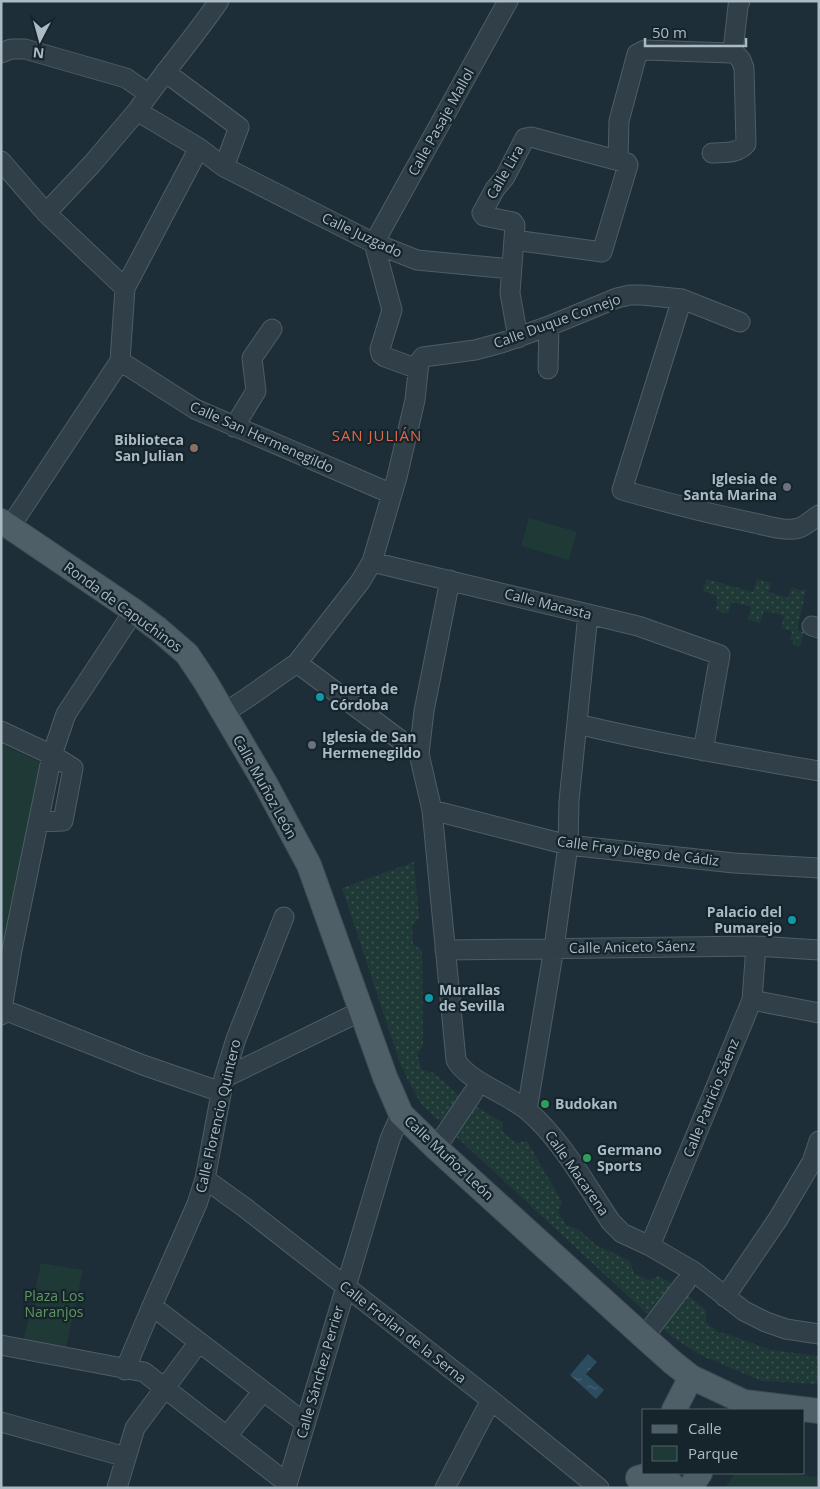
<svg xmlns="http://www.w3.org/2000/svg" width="820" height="1489" viewBox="0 0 820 1489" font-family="'Open Sans',sans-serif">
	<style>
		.grass { fill: url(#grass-dots) }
		.park { fill: #1f3936 }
		.water { fill: url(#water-ripples) }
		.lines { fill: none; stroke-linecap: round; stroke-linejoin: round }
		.minor-casing { stroke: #4e5d66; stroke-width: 21 }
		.major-casing { stroke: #3d4b54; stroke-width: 26 }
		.minor { stroke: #314048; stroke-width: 19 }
		.major { stroke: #4e5f68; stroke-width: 24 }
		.education-dot { fill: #8d6e63; stroke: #16242c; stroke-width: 2 }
		.worship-dot { fill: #6b7280; stroke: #16242c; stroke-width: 2 }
		.culture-dot { fill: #0f9aa8; stroke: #16242c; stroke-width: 2 }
		.leisure-dot { fill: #2e9e5b; stroke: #16242c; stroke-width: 2 }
		.labels { text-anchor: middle; stroke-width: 4.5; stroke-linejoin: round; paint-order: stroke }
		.street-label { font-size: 14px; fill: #aabbc5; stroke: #16242c }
		.poi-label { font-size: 14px; font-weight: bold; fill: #aabbc5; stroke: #16242c; text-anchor: start }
		.park-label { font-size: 14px; fill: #609760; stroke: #16242c }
		.neighbourhood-label { font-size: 15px; letter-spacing: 1px; fill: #dd6b4d; stroke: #16242c }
	</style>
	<defs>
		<pattern id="grass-dots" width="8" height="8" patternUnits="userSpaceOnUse" patternTransform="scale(1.25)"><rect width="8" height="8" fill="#1f3936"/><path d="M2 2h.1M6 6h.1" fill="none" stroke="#3d5452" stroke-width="1.8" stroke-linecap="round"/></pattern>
		<pattern id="water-ripples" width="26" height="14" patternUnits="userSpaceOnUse" patternTransform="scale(1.25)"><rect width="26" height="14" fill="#2c4d5f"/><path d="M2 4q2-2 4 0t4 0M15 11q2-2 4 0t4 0" fill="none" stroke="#486574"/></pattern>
	</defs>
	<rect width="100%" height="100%" fill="#1d2e38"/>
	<!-- grass -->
	<path class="grass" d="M706 579 753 592 757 579 771 583 769 592 788 598 792 587 803 591 804 589 806 590 797 630 804 632 800 647 793 645V640H790L792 632 781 628 784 616 764 610 760 623 748 620 751 607 731 602 728 614 716 610 717 596 703 591Z
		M414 862 419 917 412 926 413 944 422 950 423 1046 417 1054 422 1070 434 1073 462 1098 502 1122 503 1132 516 1143 527 1141 562 1202 558 1212 567 1226 578 1229 596 1245 630 1261 634 1273 648 1280 659 1276 675 1285 706 1310V1322L718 1332 724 1333 771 1350 818 1356 819 1384 762 1381 700 1355 671 1336 421 1104 410 1084 400 1063 342 888Z"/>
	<!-- park -->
	<path class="park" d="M529 518 577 532 569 560 521 546Z
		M1 744 40 762 5 940 1 938Z
		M41 1263 83 1270 66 1347 24 1339Z
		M735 1473H774L819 1477V1488H725Z"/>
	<!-- water -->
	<path class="water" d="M588 1354 597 1362 586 1374 604 1390 596 1399 570 1375Z"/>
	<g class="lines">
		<defs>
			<path id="minor" d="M1 53 11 49H25L126 78 149 94
				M165 72 239 127 224 167 199 148 137 111C163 73 193 39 219 1
				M712 153C725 152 737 154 746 144L744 68 741 60 733 51
				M618 160 619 121 637 54 645 50 730 53 733 51 738 6 740 1
				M1 161 46 213 125 288 120 361 10 527
				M224 167 374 243 417 260 511 269
				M46 213 92 164 137 111
				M514 240 602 252 628 165 627 163 531 137 525 138 505 177 495 189 482 213 484 216 513 222 515 225 510 293 518 338
				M125 288 199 148
				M682 299 622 490C664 502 706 513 750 522 765 525 784 532 799 528 807 525 812 519 819 515
				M120 361 195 409 392 494
				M418 369 385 357 381 354 380 349 392 310 374 243 508 1
				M548 369 549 326
				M234 427 256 391 252 358 272 329
				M372 562 638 626 720 655 703 751
				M450 580 424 711 419 754 432 810 456 1060C467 1081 510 1095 528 1111 562 1140 586 1185 611 1222L622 1233 650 1246 693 1271 744 1311 766 1322 786 1329 819 1334
				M812 626 819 628
				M297 663 419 754
				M224 713 247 698 297 663 360 582 372 562 397 477 415 400 419 362 423 357 475 350 501 343 549 326 617 298 630 295H642L682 299 740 322
				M577 724C657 743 738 757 819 771
				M1 731 52 755 73 768 63 821 38 822
				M432 810 568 845 734 863 819 868
				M445 950 756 946 819 950
				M752 1000 819 1013
				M2 1009 143 1065 221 1092
				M1 1015 12 950 52 755 66 714 134 611
				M224 1078 361 1011
				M527 1110 554 948 568 845 569 801 588 614
				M436 1148 473 1093
				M205 1179 244 1207 491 1400 599 1488
				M650 1246 752 1000 756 946
				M725 1297 778 1219 812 1162 819 1141
				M152 1306 305 1423
				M644 1337 685 1283
				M1 1345 144 1372 287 1483
				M125 1370 152 1306 197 1204 205 1179 224 1078 236 1039 284 917
				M1 1422 126 1457
				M227 1436 263 1391
				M117 1488 135 1428 199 1342
				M286 1488 390 1139 401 1114
				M445 1488 491 1400"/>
			<path id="major" d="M1 521 134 611 158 629 187 654 205 681 265 783 309 865 385 1077 401 1114 436 1148 644 1337 672 1362 691 1377 744 1402 819 1411
				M674 1410 691 1377
				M638 1478C651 1473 666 1477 675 1488
				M690 1488 700 1473"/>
		</defs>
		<!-- minor casing -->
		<use href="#minor" class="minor-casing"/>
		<!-- major casing -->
		<use href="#major" class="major-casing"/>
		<!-- minor -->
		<use href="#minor" class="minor"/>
		<!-- major -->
		<use href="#major" class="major"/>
	</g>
	<!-- markers -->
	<circle class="education-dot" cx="194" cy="448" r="5"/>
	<g class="worship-dot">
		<circle cx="787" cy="487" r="5"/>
		<circle cx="312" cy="745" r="5"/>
	</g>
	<g class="culture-dot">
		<circle cx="320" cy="697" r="5"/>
		<circle cx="792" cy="920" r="5"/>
		<circle cx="429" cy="998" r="5"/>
	</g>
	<g class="leisure-dot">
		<circle cx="545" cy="1104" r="5"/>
		<circle cx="587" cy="1158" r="5"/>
	</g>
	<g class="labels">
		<!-- street labels -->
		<g class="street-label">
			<text transform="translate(441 122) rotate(-61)" y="5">Calle Pasaje Mallol</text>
			<text transform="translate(505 172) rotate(-60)" y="5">Calle Lira</text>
			<text transform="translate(362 235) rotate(25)" y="5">Calle Juzgado</text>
			<text transform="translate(557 321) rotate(-20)" y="5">Calle Duque Cornejo</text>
			<text transform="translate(262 437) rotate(24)" y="5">Calle San Hermenegildo</text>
			<text transform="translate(548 604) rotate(14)" y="5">Calle Macasta</text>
			<text transform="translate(123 607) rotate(36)" y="5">Ronda de Capuchinos</text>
			<text transform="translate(265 787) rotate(61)" y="5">Calle Muñoz León</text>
			<text transform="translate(638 851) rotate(7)" y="5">Calle Fray Diego de Cádiz</text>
			<text transform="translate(632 947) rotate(-1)" y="5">Calle Aniceto Sáenz</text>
			<text transform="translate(711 1098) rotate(-68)" y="5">Calle Patricio Sáenz</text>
			<text transform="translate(218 1116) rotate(-77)" y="5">Calle Florencio Quintero</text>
			<text transform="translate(449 1158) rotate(43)" y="5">Calle Muñoz León</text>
			<text transform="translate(577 1173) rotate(55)" y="5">Calle Macarena</text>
			<text transform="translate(403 1332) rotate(38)" y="5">Calle Froilan de la Serna</text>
			<text transform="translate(320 1372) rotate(-74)" y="5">Calle Sánchez Perrier</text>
		</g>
		<!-- poi labels -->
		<g class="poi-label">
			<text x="184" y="445" text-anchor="end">Biblioteca<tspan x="184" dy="16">San Julian</tspan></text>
			<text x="777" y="484" text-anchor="end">Iglesia de<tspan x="777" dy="16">Santa Marina</tspan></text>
			<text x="330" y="694">Puerta de<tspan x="330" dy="16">Córdoba</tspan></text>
			<text x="322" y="742">Iglesia de San<tspan x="322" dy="16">Hermenegildo</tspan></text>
			<text x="782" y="917" text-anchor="end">Palacio del<tspan x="782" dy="16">Pumarejo</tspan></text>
			<text x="439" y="995">Murallas<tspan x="439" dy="16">de Sevilla</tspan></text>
			<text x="555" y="1109">Budokan</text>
			<text x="597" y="1155">Germano<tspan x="597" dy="16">Sports</tspan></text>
		</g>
		<!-- park labels -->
		<g class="park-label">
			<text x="54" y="1301">Plaza Los<tspan x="54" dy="16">Naranjos</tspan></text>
		</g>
		<!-- neighbourhood labels -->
		<g class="neighbourhood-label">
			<text x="377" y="441">SAN JULIÁN</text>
		</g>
	</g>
	<!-- border -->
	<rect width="820" height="1489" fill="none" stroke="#aabbc5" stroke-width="5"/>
	<!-- legend -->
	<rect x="642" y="1409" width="162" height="65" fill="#16242c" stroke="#516069"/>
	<rect x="652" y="1425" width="25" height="8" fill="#4e5f68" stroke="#516069"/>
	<text x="688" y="1434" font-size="15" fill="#aabbc5">Calle</text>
	<rect x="652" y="1446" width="25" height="15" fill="#1f3936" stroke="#516069"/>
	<text x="688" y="1459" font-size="15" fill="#aabbc5">Parque</text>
	<!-- north arrow -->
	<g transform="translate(40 40) rotate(186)" stroke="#16242c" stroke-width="4" paint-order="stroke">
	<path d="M0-4L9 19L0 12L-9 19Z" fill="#aabbc5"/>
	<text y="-8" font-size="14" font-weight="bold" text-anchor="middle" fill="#aabbc5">N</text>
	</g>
	<!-- scale -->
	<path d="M645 38v8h101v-8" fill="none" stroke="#aabbc5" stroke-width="2.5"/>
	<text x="652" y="38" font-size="15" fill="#aabbc5" stroke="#16242c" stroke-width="4" paint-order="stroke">50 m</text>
</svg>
